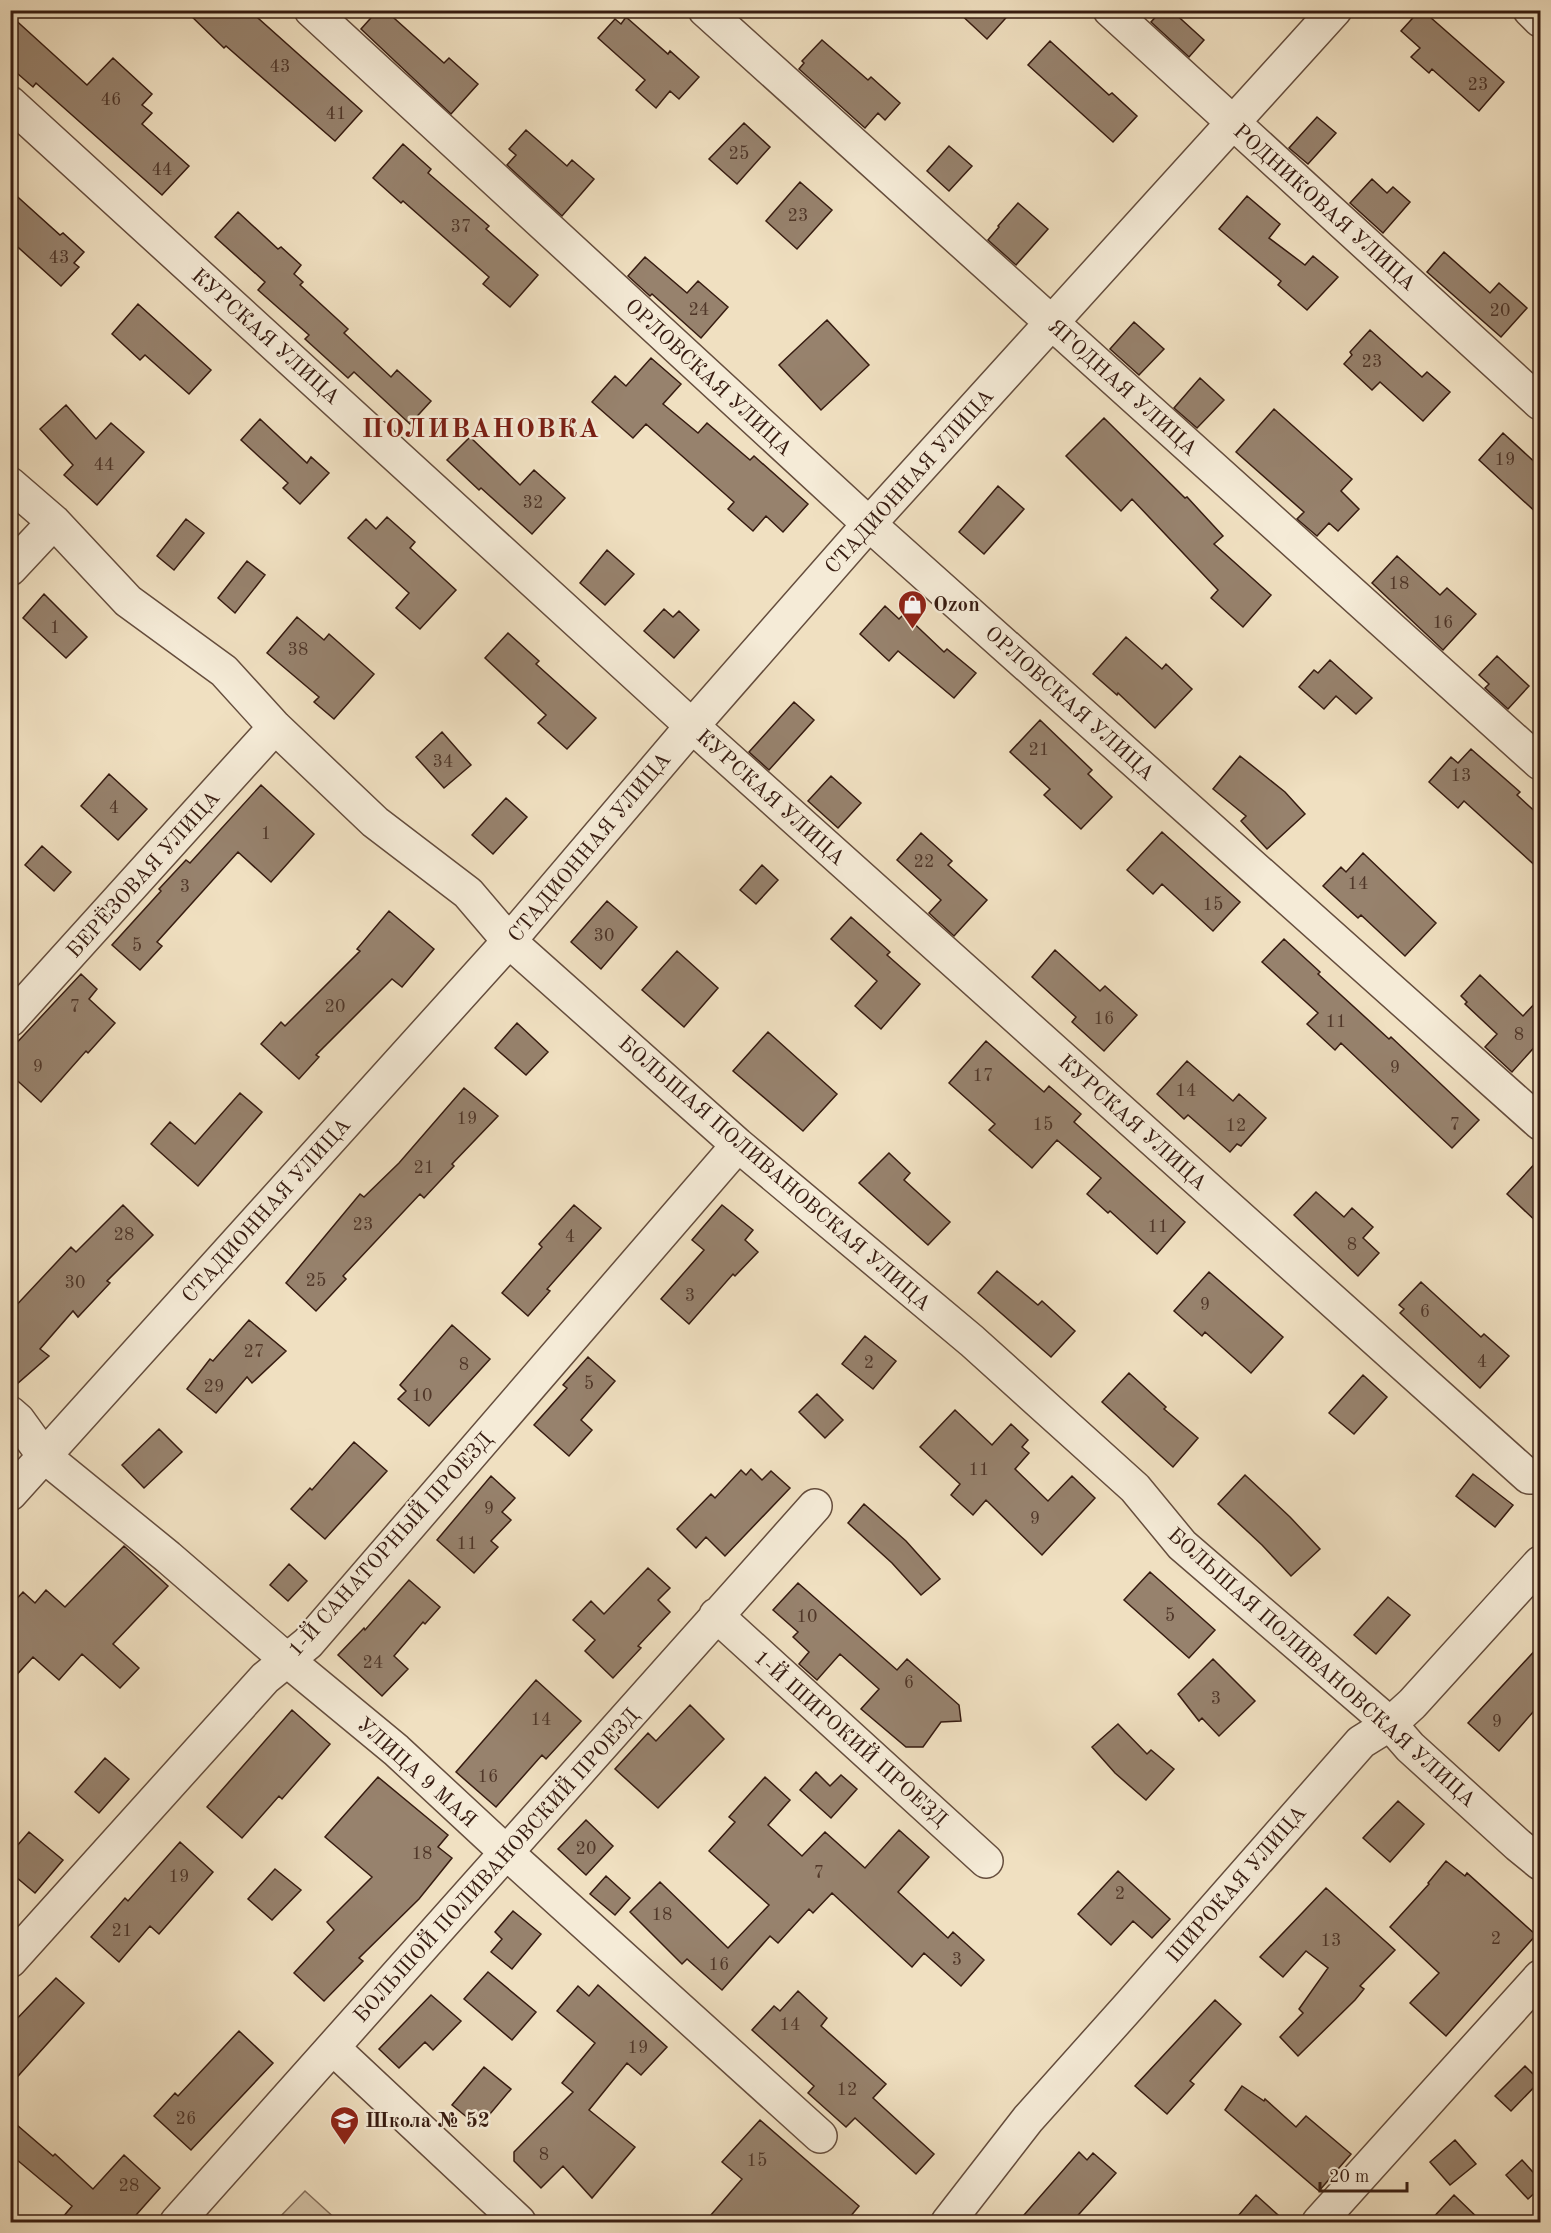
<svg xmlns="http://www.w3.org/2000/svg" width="1551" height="2233" viewBox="0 0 1551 2233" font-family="'Old Standard TT',serif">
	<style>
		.green { fill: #d1bfa3; stroke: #846e5a; stroke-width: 1.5 }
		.building { fill: #97826d; stroke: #371c11; stroke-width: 1.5 }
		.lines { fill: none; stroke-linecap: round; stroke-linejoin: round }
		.minor-casing { stroke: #654d3d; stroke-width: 36 }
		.minor { stroke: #f5ebd7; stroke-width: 33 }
		.labels { text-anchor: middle; stroke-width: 5; stroke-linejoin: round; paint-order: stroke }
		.number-label { font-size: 18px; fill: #4f3628 }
		.street-label { font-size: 21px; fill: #371c11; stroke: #f5ebd7 }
		.poi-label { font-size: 21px; font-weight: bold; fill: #371c11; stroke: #f5ebd7; text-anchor: start }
		.district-label { font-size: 27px; font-weight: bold; letter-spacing: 1.5px; fill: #7a1f14; stroke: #f5ebd7 }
	</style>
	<rect width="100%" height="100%" fill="#f0e0c1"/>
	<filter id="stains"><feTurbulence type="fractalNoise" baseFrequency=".00333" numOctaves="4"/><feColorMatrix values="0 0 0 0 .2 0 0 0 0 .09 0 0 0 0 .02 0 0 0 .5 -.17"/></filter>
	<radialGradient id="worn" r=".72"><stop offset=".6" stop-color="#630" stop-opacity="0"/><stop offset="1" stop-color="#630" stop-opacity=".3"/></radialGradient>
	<!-- green -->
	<path class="green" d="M305 2191 339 2222H275Z"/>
	<!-- building -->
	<path class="building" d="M185 10H249L362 111 335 141 226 46 224 48Z
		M378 10H385L444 63 449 58 478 84 451 114 361 29Z
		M956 10H1013L987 39Z
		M1162 10H1171L1204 40 1189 57 1151 22Z
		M1420 10H1422L1504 82 1479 111 1432 69 1429 73 1411 57 1420 48 1401 31Z
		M10 15 87 85 113 58 152 94 142 105 152 113 142 124 189 166 162 195 36 83 33 87 10 67Z
		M626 17 668 54 670 51 699 77 679 99 670 91 656 108 636 90 645 80 598 38 615 19 621 24Z
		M822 40 868 80 871 77 900 103 885 120 878 113 865 128 799 69 804 63 802 61Z
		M1050 41 1109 95 1112 93 1137 116 1113 142 1028 65Z
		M1317 117 1336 133 1308 164 1289 148Z
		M744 123 770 147 737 184 709 159Z
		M526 130 567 166 572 160 594 179 562 216 507 165 516 155 509 149Z
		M403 144 431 169 428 173 489 226 486 229 538 275 510 307 483 284 489 277 403 201 401 203 373 178Z
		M949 146 972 166 949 191 927 171Z
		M1372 179 1387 193 1393 187 1410 202 1383 233 1350 203Z
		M800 182 832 210 797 249 766 221Z
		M10 190 60 235 63 233 84 252 74 263 79 267 61 286 10 240Z
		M1247 196 1280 224 1269 238 1305 265 1313 256 1338 277 1307 310 1278 285 1281 281 1219 229Z
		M1018 203 1048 229 1016 265 988 240 999 227 998 226Z
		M238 212 278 249 281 247 301 265 294 274 303 282 300 285 348 329 344 333 391 377 397 370 431 401 410 424 354 372 348 378 305 339 309 335 258 290 265 282 215 237Z
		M1444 252 1490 293 1499 283 1527 308 1501 337 1427 272Z
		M645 257 687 293 698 281 728 307 701 338 652 294 650 296 628 276Z
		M138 304 211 370 189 394 145 355 140 360 112 334Z
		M827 320 869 365 821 410 779 365Z
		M1134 322 1164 349 1139 375 1110 349Z
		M1370 330 1422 377 1427 372 1450 392 1423 421 1380 382 1372 390 1344 364 1352 355 1350 352Z
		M651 358 681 384 663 404 698 433 707 423 750 460 754 456 808 504 783 532 766 516 753 531 728 509 734 502 646 424 633 438 592 402 615 376 626 386Z
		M1200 378 1224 400 1197 428 1174 408Z
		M66 405 96 439 111 423 144 452 97 505 64 475 73 465 40 429Z
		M1274 409 1352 479 1341 491 1359 509 1338 531 1329 523 1317 536 1297 519 1304 512 1236 452Z
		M1104 418 1185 498 1187 497 1223 536 1214 544 1271 595 1243 627 1211 598 1218 590 1132 499 1121 511 1066 456Z
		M260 419 307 463 311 457 329 473 300 504 283 488 288 483 241 440Z
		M1503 433 1540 467V516L1479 460Z
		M470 437 520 485 534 470 565 498 532 534 481 488 479 490 447 460Z
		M998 486 1024 509 984 554 959 532Z
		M387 517 415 542 410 548 456 590 420 629 396 608 409 593 348 538 366 519 376 529Z
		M186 519 204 533 174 570 157 556Z
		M607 550 634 574 605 605 580 583Z
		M1397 556 1440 595 1447 588 1476 614 1443 650 1372 583Z
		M247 561 265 575 235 613 218 598Z
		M44 594 87 637 66 658 23 618Z
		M885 606 899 619 904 614 944 652 947 649 976 673 954 698 898 651 889 661 860 634Z
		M664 609 673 617 679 611 699 630 674 658 644 631Z
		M297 617 324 640 329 634 374 674 334 719 314 702 319 697 267 653Z
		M508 633 539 661 536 664 596 718 567 749 538 723 546 715 485 658Z
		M1126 637 1162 669 1166 664 1192 689 1155 728 1118 693 1117 695 1093 674Z
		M1497 656 1529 686 1508 709 1485 688 1489 684 1479 675Z
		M1330 660 1372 698 1356 714 1336 696 1324 709 1299 687 1314 670 1318 673Z
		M794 702 814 720 769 770 749 752Z
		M1040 720 1092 770 1088 774 1112 797 1081 829 1044 795 1050 789 1010 752Z
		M442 732 471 765 444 788 416 757Z
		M1471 749 1520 792 1517 795 1540 816V870L1464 801 1458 808 1429 782 1451 757 1458 763Z
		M1240 756 1285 792 1305 814 1267 849 1241 821 1246 816 1213 789Z
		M109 774 147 809 118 840 81 806Z
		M831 776 861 803 838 828 808 801Z
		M261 785 314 834 271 882 238 852 157 942 162 946 140 970 112 945 161 891 159 889 186 860 190 863Z
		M506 798 527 817 493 854 472 835Z
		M1162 832 1240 902 1213 931 1162 884 1153 894 1127 870Z
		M921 833 952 861 948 865 987 900 954 936 929 913 941 900 897 860Z
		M42 846 71 872 54 891 25 865Z
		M1363 853 1436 923 1405 956 1361 915 1358 918 1323 886 1341 867 1346 872Z
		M762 865 778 880 756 904 740 890Z
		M607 901 637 927 601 969 571 942Z
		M389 911 434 949 402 987 392 979 316 1055 319 1057 299 1079 261 1044 281 1022 285 1026 360 951 357 949Z
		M851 917 890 952 887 955 920 984 881 1029 855 1006 877 981 831 939Z
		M1284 939 1320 972 1318 974 1389 1039 1391 1037 1479 1120 1452 1148 1341 1043 1335 1050 1307 1024 1318 1013 1262 962Z
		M1055 950 1100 991 1105 986 1137 1015 1104 1051 1072 1022 1076 1017 1032 977Z
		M677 951 718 988 684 1027 642 990Z
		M81 974 97 989 89 999 115 1023 88 1053 86 1051 41 1102 10 1074V1050Z
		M1480 975 1523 1016 1540 998V1041L1512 1072 1485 1047 1497 1034 1465 1004 1467 1002 1461 996Z
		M517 1023 548 1052 526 1075 495 1048Z
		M768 1032 837 1094 803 1131 733 1071Z
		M986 1041 1044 1092 1049 1086 1081 1114 1074 1122 1185 1222 1157 1254 1110 1211 1108 1213 1087 1194 1101 1178 1057 1140 1032 1168 989 1130 995 1124 949 1083Z
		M1187 1061 1233 1101 1239 1094 1266 1118 1241 1146 1237 1144 1230 1152 1188 1115 1184 1119 1157 1094Z
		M464 1088 498 1116 452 1164 454 1166 424 1198 420 1194 343 1276 346 1279 316 1311 286 1283 360 1194 364 1197 399 1163Z
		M240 1093 262 1112 198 1186 151 1144 170 1122 195 1144Z
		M889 1153 910 1173 904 1180 950 1222 928 1245 859 1183Z
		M1540 1158V1225L1507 1194Z
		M1316 1192 1344 1217 1352 1208 1373 1227 1363 1238 1379 1253 1358 1276 1294 1215Z
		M123 1205 153 1235 107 1281 110 1283 78 1317 73 1311 40 1349 49 1356 10 1390V1312L71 1247 76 1252Z
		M574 1205 601 1228 547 1289 550 1291 528 1316 502 1293 542 1247 539 1244Z
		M722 1205 753 1230 745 1240 758 1252 735 1276 733 1274 689 1324 661 1299 704 1250 692 1240Z
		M997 1271 1038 1305 1042 1301 1075 1331 1051 1357 978 1293Z
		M1209 1272 1283 1337 1251 1373 1205 1332 1202 1336 1174 1311Z
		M1421 1282 1481 1337 1484 1334 1509 1356 1480 1388 1400 1313 1404 1309 1399 1305Z
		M249 1320 286 1351 252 1383 247 1377 216 1413 187 1389 210 1359 213 1361Z
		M452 1325 490 1359 429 1426 398 1399 406 1391 400 1385Z
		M865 1336 896 1361 873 1389 842 1364Z
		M588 1357 615 1381 581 1420 592 1430 569 1456 534 1425 567 1388 563 1385Z
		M1129 1373 1166 1407 1164 1409 1198 1438 1173 1467 1102 1402Z
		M1363 1375 1387 1397 1354 1434 1329 1413Z
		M817 1394 843 1420 825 1438 799 1412Z
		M955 1410 992 1445 1011 1424 1028 1440 1022 1447 1029 1453 1015 1469 1048 1501 1072 1476 1095 1498 1042 1555 986 1500 973 1515 951 1495 960 1484 920 1447Z
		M159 1429 182 1452 144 1488 122 1465Z
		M354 1442 387 1471 325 1539 291 1509 310 1488 312 1490Z
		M751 1469 762 1480 771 1471 790 1488 725 1556 706 1537 696 1548 677 1529 711 1494 715 1498 741 1470 746 1475Z
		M1473 1474 1513 1505 1495 1527 1456 1496Z
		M1245 1475 1290 1517 1320 1549 1291 1576 1262 1545 1218 1504Z
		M491 1476 515 1498 502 1512 511 1520 491 1541 498 1547 474 1573 437 1540Z
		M864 1504 906 1541 940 1579 921 1595 892 1563 848 1523Z
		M124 1546 168 1586 113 1644 139 1668 120 1688 82 1654 59 1680 33 1657 10 1682V1606L23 1592 35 1603 46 1590 65 1607Z
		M289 1564 307 1581 288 1601 270 1585Z
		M648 1568 670 1588 658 1600 670 1612 638 1646 641 1648 613 1678 585 1651 595 1640 573 1620 591 1601 604 1614Z
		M1150 1572 1215 1630 1189 1658 1124 1600Z
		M409 1580 440 1607 425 1624 423 1622 394 1656 408 1669 382 1696 338 1655 364 1628 365 1630Z
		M798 1583 897 1670 907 1659 959 1705 961 1721 941 1722 923 1747H906L861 1709 879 1689 840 1654 817 1680 799 1664 809 1652 793 1637 798 1632 773 1610Z
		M1388 1597 1410 1615 1376 1654 1354 1635Z
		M1540 1645V1704L1499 1751 1468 1723Z
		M1213 1659 1255 1701 1219 1736 1202 1718 1199 1721 1178 1694Z
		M536 1680 581 1721 546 1759 542 1755 496 1807 456 1772Z
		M690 1705 724 1739 658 1808 615 1769 648 1733 656 1741Z
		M292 1710 330 1744 282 1799 279 1796 242 1838 207 1807Z
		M1118 1724 1147 1754 1151 1750 1174 1769 1146 1800 1115 1773 1092 1747Z
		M105 1758 129 1779 99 1813 75 1792Z
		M816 1772 830 1786 841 1775 857 1789 831 1818 800 1790Z
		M378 1777 448 1835 438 1847 452 1858 419 1899 359 1958 363 1961 324 2001 294 1973 334 1930 327 1922 372 1877 325 1837Z
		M765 1777 790 1800 768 1825 802 1856 825 1832 865 1868 899 1830 929 1857 898 1892 948 1938 953 1932 984 1960 961 1986 924 1953 912 1967 832 1893 813 1913 809 1909 778 1943 770 1936 722 1990 687 1959 682 1964 630 1912 660 1882 728 1948 769 1905 709 1851 735 1822 729 1817Z
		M1398 1801 1424 1824 1390 1862 1363 1838Z
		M586 1820 613 1846 586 1875 558 1849Z
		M29 1832 63 1860 35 1893 10 1872V1854Z
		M180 1842 213 1872 159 1934 150 1926 119 1962 91 1937 125 1898 128 1901Z
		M1446 1861 1465 1876 1467 1873 1536 1935 1446 2036 1410 2003 1439 1973 1390 1927 1429 1884 1428 1883Z
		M275 1869 301 1890 272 1920 248 1899Z
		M1118 1871 1170 1919 1152 1938 1133 1921 1111 1945 1078 1914Z
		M606 1876 630 1898 615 1915 590 1894Z
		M1326 1888 1395 1950 1360 1986 1364 1989 1355 2000 1298 2056 1280 2037 1303 2013 1299 2009 1328 1968 1306 1951 1283 1977 1260 1957Z
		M513 1911 541 1934 512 1969 491 1952 502 1939 495 1932Z
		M488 1972 536 2012 512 2040 464 1999Z
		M56 1978 84 2003 10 2085V2026Z
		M598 1985 667 2047 641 2075 627 2063 589 2110 635 2147 592 2198 563 2166 541 2188 514 2161V2152L573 2092 562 2083 595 2043 557 2011 578 1986 589 1996Z
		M798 1991 827 2018 821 2026 886 2084 873 2098 934 2154 916 2174 855 2118 846 2127 808 2093 814 2086 752 2030 774 2006 780 2011Z
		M431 1995 461 2021 433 2050 425 2042 399 2068 379 2049Z
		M1215 2000 1241 2024 1190 2081 1194 2084 1167 2114 1135 2086Z
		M239 2031 273 2063 191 2150 154 2116 175 2093 178 2096Z
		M1525 2066 1540 2081 1511 2111 1495 2096Z
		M484 2067 511 2089 479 2127 452 2105Z
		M1242 2086 1264 2101 1265 2099 1296 2127 1306 2116 1351 2154 1319 2191 1225 2110Z
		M10 2119 53 2156 55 2154 93 2189 124 2155 160 2188 129 2223H58L72 2206 10 2154Z
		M760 2120 859 2206 845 2223H704L742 2179 722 2162Z
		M1455 2140 1476 2164 1450 2185 1430 2162Z
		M1079 2152 1087 2160 1093 2153 1116 2173 1071 2223H1017Z
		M1522 2160 1540 2180V2188L1528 2199 1506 2175Z
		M1256 2195 1287 2223H1232Z
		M1454 2195 1483 2223H1428Z"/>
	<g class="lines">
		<defs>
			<path id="minor" d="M311 10 869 524 1540 1123
				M705 10 1540 763
				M1110 10 1540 403
				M1530 10 1540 20
				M10 103 692 726 1529 1477H1540
				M10 484 54 522 128 601 224 671 275 727 375 822 468 893 509 941 738 1145 972 1341 1135 1488 1182 1545 1390 1724 1410 1747 1518 1845 1540 1863
				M10 569 54 522
				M10 1020 275 727
				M10 1413 18 1420 44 1456 168 1557 287 1660 396 1750 507 1853 820 2136
				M10 1494 509 941 692 726 869 524 1335 10
				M716 1615 986 1861
				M10 1961 265 1678 308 1643 738 1145
				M333 2048 519 2222
				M177 2222 815 1506
				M948 2222 1028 2119 1130 2005 1361 1742 1390 1724 1412 1704 1540 1563
				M1319 2222 1540 1977"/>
		</defs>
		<!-- minor casing -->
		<use href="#minor" class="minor-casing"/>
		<!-- minor -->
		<use href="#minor" class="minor"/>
	</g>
	<!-- icons -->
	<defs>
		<symbol id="shop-pin" viewBox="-11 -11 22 30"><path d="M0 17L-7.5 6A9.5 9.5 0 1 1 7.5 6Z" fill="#8f2418" stroke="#f5ebd7"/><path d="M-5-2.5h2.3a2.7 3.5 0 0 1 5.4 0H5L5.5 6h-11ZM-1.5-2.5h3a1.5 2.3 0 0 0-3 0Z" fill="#fff"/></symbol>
		<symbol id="school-pin" viewBox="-11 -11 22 30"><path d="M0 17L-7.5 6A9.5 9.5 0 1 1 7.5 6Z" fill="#8f2418" stroke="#f5ebd7"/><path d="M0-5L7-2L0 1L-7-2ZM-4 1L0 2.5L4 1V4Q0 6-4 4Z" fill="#fff"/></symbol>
	</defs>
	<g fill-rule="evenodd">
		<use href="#shop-pin" x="896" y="588" width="33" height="45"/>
		<use href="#school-pin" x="328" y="2104" width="33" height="45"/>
	</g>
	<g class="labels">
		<!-- number labels -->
		<g class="number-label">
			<text x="280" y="72">43</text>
			<text x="1478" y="90">23</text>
			<text x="111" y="105">46</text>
			<text x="336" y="119">41</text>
			<text x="739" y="159">25</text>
			<text x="162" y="175">44</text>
			<text x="798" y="221">23</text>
			<text x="461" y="232">37</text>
			<text x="59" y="263">43</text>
			<text x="699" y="315">24</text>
			<text x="1500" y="316">20</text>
			<text x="1372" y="367">23</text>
			<text x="1505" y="465">19</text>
			<text x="104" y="470">44</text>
			<text x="533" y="508">32</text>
			<text x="1399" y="589">18</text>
			<text x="1443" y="628">16</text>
			<text x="55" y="633">1</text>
			<text x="298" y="655">38</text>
			<text x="1039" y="755">21</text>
			<text x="443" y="767">34</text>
			<text x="1461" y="781">13</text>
			<text x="114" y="813">4</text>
			<text x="266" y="839">1</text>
			<text x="924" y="867">22</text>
			<text x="1358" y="889">14</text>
			<text x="185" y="892">3</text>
			<text x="1213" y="910">15</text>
			<text x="604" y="941">30</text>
			<text x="137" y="951">5</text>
			<text x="75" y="1012">7</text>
			<text x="335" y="1012">20</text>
			<text x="1104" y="1024">16</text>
			<text x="1336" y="1027">11</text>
			<text x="1519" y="1040">8</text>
			<text x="38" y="1072">9</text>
			<text x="1395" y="1073">9</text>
			<text x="983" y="1081">17</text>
			<text x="1186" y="1096">14</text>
			<text x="467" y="1124">19</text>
			<text x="1043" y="1130">15</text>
			<text x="1455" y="1130">7</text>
			<text x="1236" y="1131">12</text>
			<text x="424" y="1173">21</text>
			<text x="363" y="1230">23</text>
			<text x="1158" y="1232">11</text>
			<text x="124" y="1240">28</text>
			<text x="570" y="1242">4</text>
			<text x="1352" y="1250">8</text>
			<text x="316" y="1286">25</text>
			<text x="75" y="1288">30</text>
			<text x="690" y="1301">3</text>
			<text x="1205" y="1310">9</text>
			<text x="1425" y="1317">6</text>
			<text x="254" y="1357">27</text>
			<text x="1482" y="1367">4</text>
			<text x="869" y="1368">2</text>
			<text x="464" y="1370">8</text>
			<text x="589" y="1389">5</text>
			<text x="214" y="1392">29</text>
			<text x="422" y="1401">10</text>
			<text x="979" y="1475">11</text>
			<text x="489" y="1514">9</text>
			<text x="1035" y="1524">9</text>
			<text x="467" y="1549">11</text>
			<text x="1170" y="1621">5</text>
			<text x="807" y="1622">10</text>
			<text x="373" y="1668">24</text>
			<text x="909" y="1688">6</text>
			<text x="1216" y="1704">3</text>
			<text x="541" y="1725">14</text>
			<text x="1497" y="1727">9</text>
			<text x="488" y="1782">16</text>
			<text x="586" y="1854">20</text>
			<text x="422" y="1859">18</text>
			<text x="819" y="1878">7</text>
			<text x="179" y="1882">19</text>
			<text x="1120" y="1899">2</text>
			<text x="662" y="1920">18</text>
			<text x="122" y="1936">21</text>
			<text x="1496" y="1944">2</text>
			<text x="1331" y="1946">13</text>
			<text x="957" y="1965">3</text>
			<text x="719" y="1970">16</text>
			<text x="790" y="2030">14</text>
			<text x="638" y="2053">19</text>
			<text x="847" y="2095">12</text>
			<text x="186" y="2124">26</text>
			<text x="544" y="2160">8</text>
			<text x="757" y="2166">15</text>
			<text x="129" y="2191">28</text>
		</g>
		<!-- street labels -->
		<g class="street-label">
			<text transform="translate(1325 207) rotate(42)" y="7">РОДНИКОВАЯ УЛИЦА</text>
			<text transform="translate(266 336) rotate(42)" y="7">КУРСКАЯ УЛИЦА</text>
			<text transform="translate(709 377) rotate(43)" y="7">ОРЛОВСКАЯ УЛИЦА</text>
			<text transform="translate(1123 387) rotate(42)" y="7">ЯГОДНАЯ УЛИЦА</text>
			<text transform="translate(909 481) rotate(-48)" y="7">СТАДИОННАЯ УЛИЦА</text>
			<text transform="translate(1070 703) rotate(42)" y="7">ОРЛОВСКАЯ УЛИЦА</text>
			<text transform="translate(771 797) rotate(42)" y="7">КУРСКАЯ УЛИЦА</text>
			<text transform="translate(589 847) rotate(-50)" y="7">СТАДИОННАЯ УЛИЦА</text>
			<text transform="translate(143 874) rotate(-48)" y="7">БЕРЁЗОВАЯ УЛИЦА</text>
			<text transform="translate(1133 1122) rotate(42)" y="7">КУРСКАЯ УЛИЦА</text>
			<text transform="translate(775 1173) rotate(41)" y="7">БОЛЬШАЯ ПОЛИВАНОВСКАЯ УЛИЦА</text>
			<text transform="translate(266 1210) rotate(-48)" y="7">СТАДИОННАЯ УЛИЦА</text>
			<text transform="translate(390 1544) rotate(-48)" y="7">1-Й САНАТОРНЫЙ ПРОЕЗД</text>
			<text transform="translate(1322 1667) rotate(42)" y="7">БОЛЬШАЯ ПОЛИВАНОВСКАЯ УЛИЦА</text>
			<text transform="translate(851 1738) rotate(42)" y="7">1-Й ШИРОКИЙ ПРОЕЗД</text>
			<text transform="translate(417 1772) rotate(42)" y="7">УЛИЦА 9 МАЯ</text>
			<text transform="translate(496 1865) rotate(-48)" y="7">БОЛЬШОЙ ПОЛИВАНОВСКИЙ ПРОЕЗД</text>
			<text transform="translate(1236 1884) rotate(-49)" y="7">ШИРОКАЯ УЛИЦА</text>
		</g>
		<!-- poi labels -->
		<g class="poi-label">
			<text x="933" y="611">Ozon</text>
			<text x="365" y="2127">Школа № 52</text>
		</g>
		<!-- district labels -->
		<g class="district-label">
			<text x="481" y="437">ПОЛИВАНОВКА</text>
		</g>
	</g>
	<!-- margin -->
	<rect width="1551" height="2233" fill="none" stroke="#f0e0c1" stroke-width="36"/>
	<rect x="12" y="12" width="1527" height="2209" fill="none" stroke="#371c11" stroke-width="3"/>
	<rect x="18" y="18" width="1515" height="2197" fill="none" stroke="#371c11" stroke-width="1.5"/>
	<!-- scale -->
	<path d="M1320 2182v9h87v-9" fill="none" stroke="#371c11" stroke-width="3"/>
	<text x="1329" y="2182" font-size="18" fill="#371c11" stroke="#f5ebd7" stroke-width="4.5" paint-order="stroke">20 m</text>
	<rect width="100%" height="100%" filter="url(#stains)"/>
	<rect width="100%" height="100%" fill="url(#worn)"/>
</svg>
